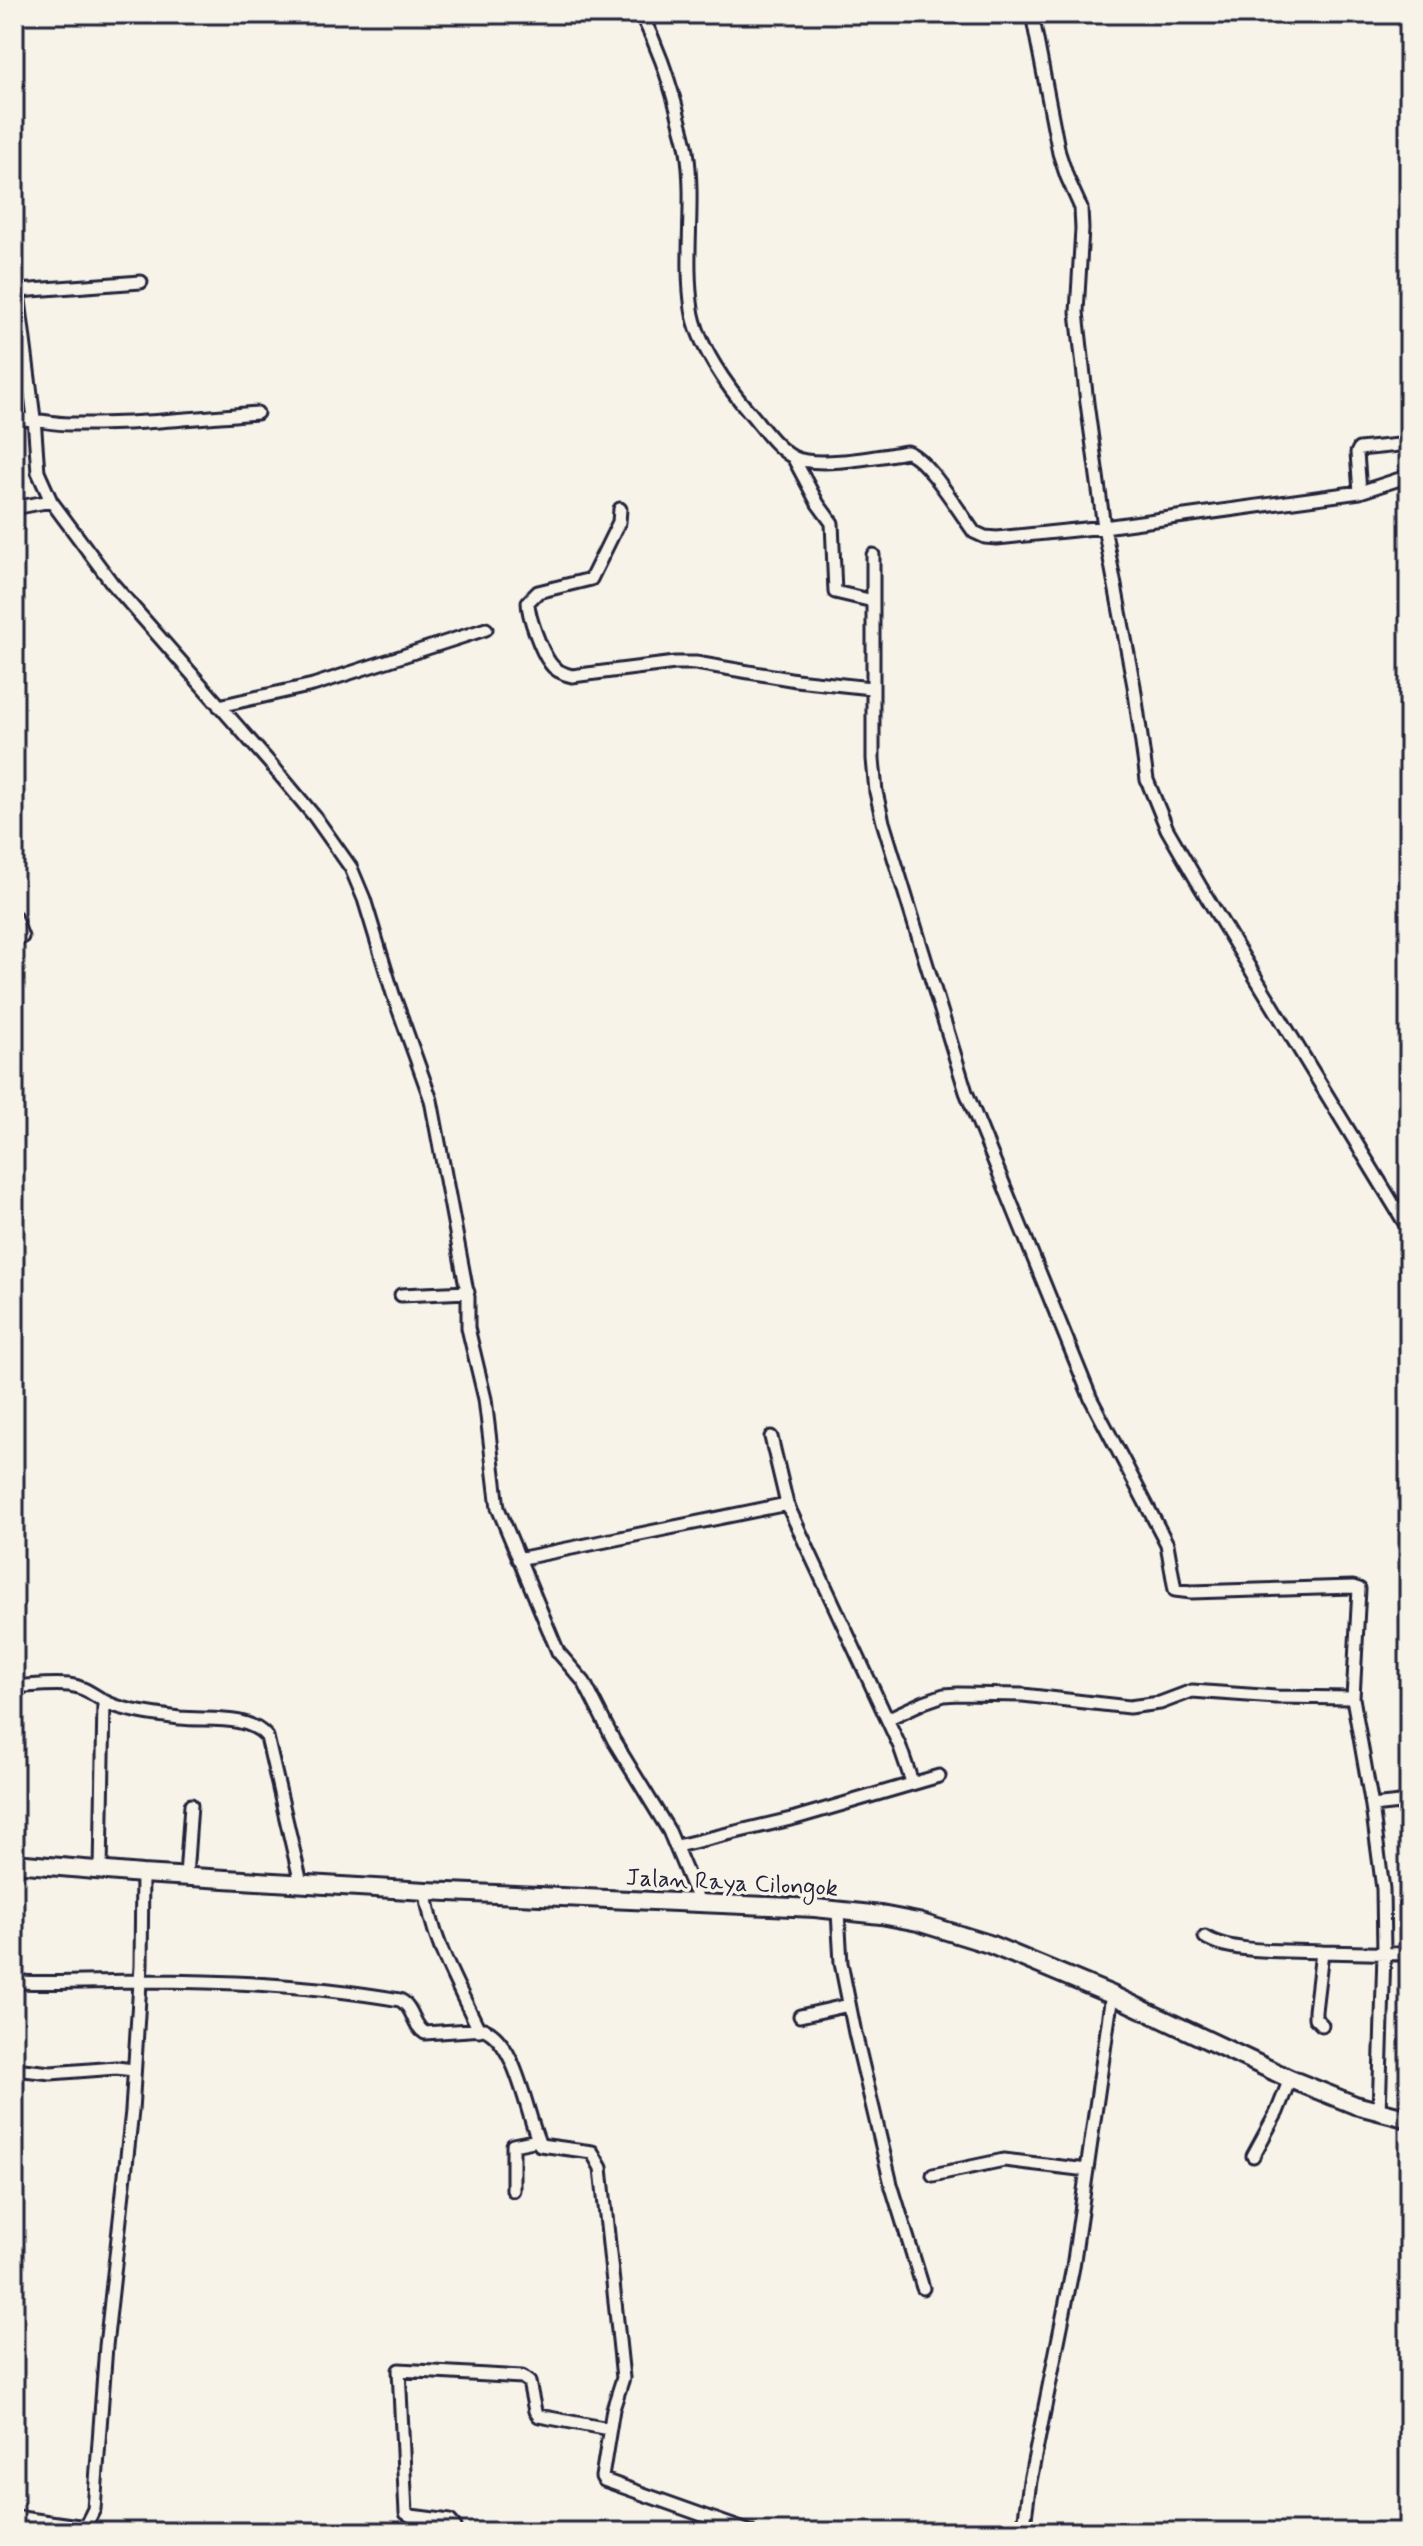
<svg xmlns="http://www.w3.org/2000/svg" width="1423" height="2546" viewBox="0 0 1423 2546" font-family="Mynerve,sans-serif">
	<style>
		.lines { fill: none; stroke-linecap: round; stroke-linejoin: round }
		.minor-casing { stroke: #22223b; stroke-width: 17 }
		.highway-casing { stroke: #22223b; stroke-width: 22 }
		.minor { stroke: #f7f3e8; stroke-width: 11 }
		.highway { stroke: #f7f3e8; stroke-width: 16 }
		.labels { text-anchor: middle; stroke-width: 7; stroke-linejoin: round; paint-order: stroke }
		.street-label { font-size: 24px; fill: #22223b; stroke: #f7f3e8 }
	</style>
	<rect width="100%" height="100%" fill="#f7f3e8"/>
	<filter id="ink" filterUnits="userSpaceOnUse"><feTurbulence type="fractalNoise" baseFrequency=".0125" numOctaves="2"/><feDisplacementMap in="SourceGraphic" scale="16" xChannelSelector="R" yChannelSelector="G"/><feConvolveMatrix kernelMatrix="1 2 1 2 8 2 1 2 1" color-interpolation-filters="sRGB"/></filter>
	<g filter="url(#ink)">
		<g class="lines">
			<defs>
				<path id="minor" d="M641 14C658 47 667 74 677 110 680 124 685 137 687 151 695 203 684 257 692 309 697 344 727 387 751 414 763 428 776 448 793 457 816 469 880 456 907 452 927 458 960 513 974 532L985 537 997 538 1104 527 1360 492 1409 476
					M1032 14 1059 153 1067 177 1081 208 1082 229 1077 312 1087 403 1104 527 1134 686 1147 780 1167 829 1200 886 1409 1230
					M14 261 34 418 38 472 51 501 112 583 275 769 315 817 351 868 364 899 393 994 431 1100 468 1297V1328L485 1399 498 1508 558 1652 584 1682 614 1741 669 1831 699 1902
					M18 291 141 282
					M14 419C33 418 51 424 70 424 133 425 195 418 257 413
					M793 457 818 504 832 523 835 592 873 601
					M1360 492 1357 453 1359 449 1409 444
					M14 508 51 501
					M620 509 619 522 591 579 538 592 528 602C528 616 541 651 550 663 555 671 564 674 572 676L675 663H696L796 680 871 688
					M873 555V759L876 792 883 822 966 1092 1091 1399 1167 1544 1175 1590 1191 1592 1353 1587 1359 1589 1353 1698 1372 1806 1383 1889 1384 1953 1379 2113
					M219 706 313 685 486 629
					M14 916 22 937
					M401 1295 468 1292
					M771 1437 787 1504 900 1747 912 1782
					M518 1559 787 1504
					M14 1687C32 1686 51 1683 69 1685 86 1687 94 1696 108 1703 129 1712 157 1715 180 1718 208 1721 248 1714 267 1737L301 1883
					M887 1719 924 1702 944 1695 958 1694 1023 1695 1129 1707 1160 1703 1192 1691 1276 1697 1353 1698
					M1372 1806 1409 1802
					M677 1846 795 1818 939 1776
					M101 1871 104 1701
					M186 1876 191 1805
					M426 1891C431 1940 458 1985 479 2030
					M838 1912 841 1963 855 2033 891 2184 923 2288
					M1205 1937C1232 1954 1290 1950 1322 1952
					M19 1982C60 1984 101 1981 142 1981 228 1981 316 1985 400 2000 414 2007 412 2025 425 2033L484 2029C517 2043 526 2114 540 2145L592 2152 601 2168 623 2378 613 2409 602 2477 604 2480 750 2532
					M800 2016 849 2005
					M1322 2025 1315 2018V2011L1322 1952 1409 1954
					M14 2069 51 2073 116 2068 134 2070
					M1253 2156 1277 2112 1290 2079
					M933 2175 1004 2160 1087 2170
					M513 2190V2145L538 2140
					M14 2517 79 2526 86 2525 94 2509 106 2346 132 2111 141 1966 142 1874
					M454 2532 455 2527 450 2521 411 2516 406 2513 399 2370 522 2377 529 2382 535 2411 539 2416 609 2429
					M1023 2532 1030 2481 1073 2267 1112 1995"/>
				<path id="highway" d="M14 1863 142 1874 426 1891 815 1908 881 1915 918 1922 989 1944 1112 1995 1290 2079 1355 2105 1409 2119"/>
			</defs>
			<!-- minor casing -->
			<use href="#minor" class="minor-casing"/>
			<!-- highway casing -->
			<use href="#highway" class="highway-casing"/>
			<!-- minor -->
			<use href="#minor" class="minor"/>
			<!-- highway -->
			<use href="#highway" class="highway"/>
		</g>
	</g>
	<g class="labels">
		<!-- street labels -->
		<g class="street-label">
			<text transform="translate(732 1882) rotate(3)" y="8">Jalan Raya Cilongok</text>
		</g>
	</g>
	<!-- margin -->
	<rect width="1423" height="2546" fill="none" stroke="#f7f3e8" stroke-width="48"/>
	<rect x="24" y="24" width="1375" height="2498" fill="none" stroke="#22223b" stroke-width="3" filter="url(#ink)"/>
</svg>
